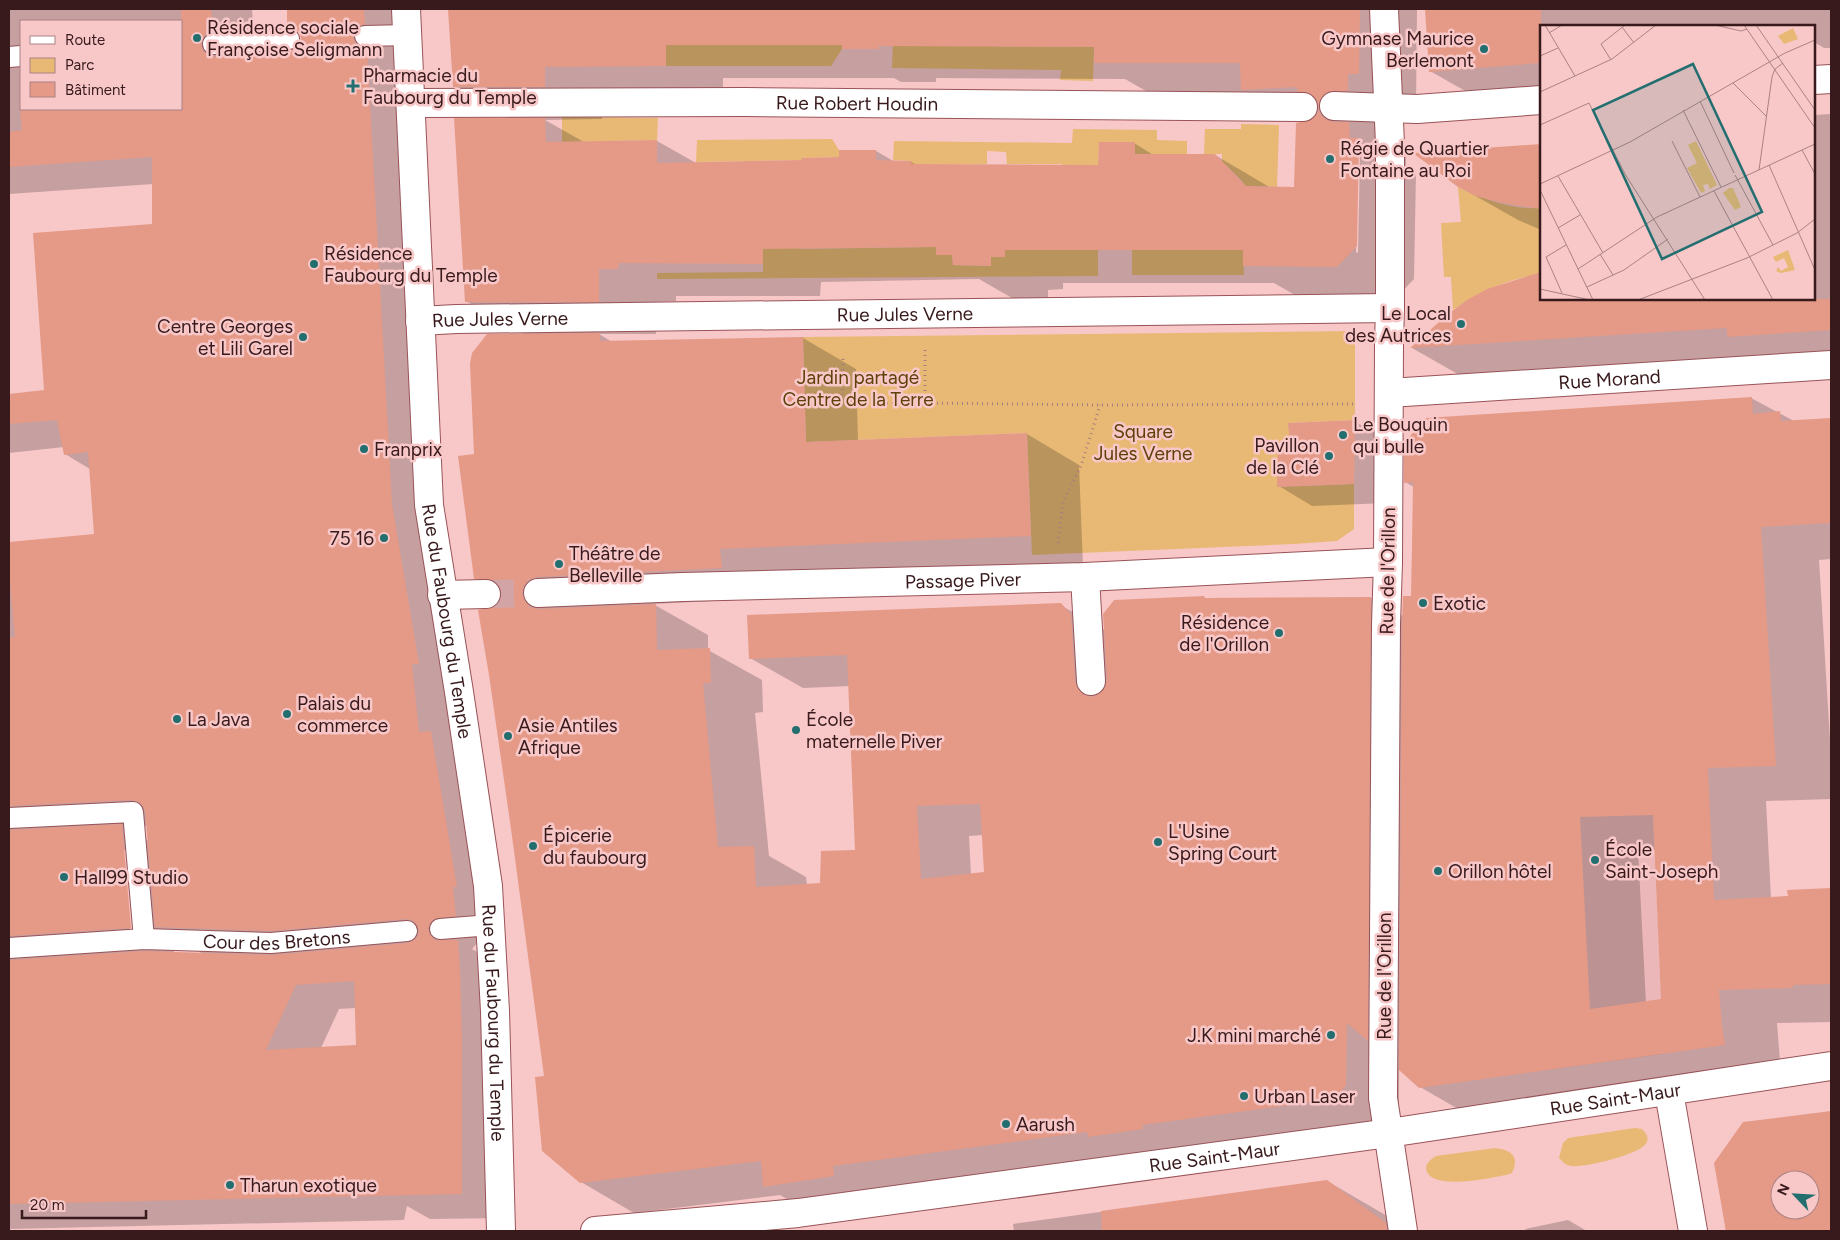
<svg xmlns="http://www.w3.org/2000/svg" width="1840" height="1240" viewBox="0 0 1840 1240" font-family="Figtree,sans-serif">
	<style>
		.built { fill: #ecb7b8 }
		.green { fill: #e8b974 }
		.shadow { fill: #0003; fill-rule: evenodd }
		.building { fill: #e49a86; fill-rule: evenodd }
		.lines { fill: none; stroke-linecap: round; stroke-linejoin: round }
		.pedestrian-tunnel { stroke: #d2a4a6; stroke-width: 28; stroke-dasharray: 28 14; stroke-linecap: butt }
		.service-casing { stroke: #995357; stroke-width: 22 }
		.pedestrian-casing { stroke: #995357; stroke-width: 30 }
		.minor-casing { stroke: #995357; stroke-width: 30 }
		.tertiary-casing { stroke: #995357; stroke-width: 30 }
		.path { stroke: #a77e7f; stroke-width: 3; stroke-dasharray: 1 4; stroke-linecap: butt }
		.service { stroke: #fff; stroke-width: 20 }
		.pedestrian { stroke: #fff; stroke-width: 28 }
		.minor { stroke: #fff; stroke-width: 28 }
		.tertiary { stroke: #fff; stroke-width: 28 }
		.poi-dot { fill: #236f70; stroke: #f8c7c8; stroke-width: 2 }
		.labels { text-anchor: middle; stroke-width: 5; stroke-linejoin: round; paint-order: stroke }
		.poi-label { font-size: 19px; fill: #381a1c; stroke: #f8c7c8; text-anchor: start }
		.street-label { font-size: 19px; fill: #381a1c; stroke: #f8c7c8 }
		.park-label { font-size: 19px; fill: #5e4009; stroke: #f8c7c8 }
		.inset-road { fill: none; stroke: #ab8283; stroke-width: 1 }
		.view { fill: #236f70; fill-opacity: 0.15; stroke: #236f70; stroke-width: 2.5 }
		.inset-edge { fill: none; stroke: #381a1c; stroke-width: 2.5 }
	</style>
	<rect width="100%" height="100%" fill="#f8c7c8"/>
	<!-- built -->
	<path class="built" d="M1648 710 1664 1054 1546 1070 1526 715Z"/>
	<!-- green -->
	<path class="green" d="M806 38 842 40V49L831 66H666V45H806Z
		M893 40 990 46 1094 47 1093 81 1060 80 1061 70 892 68Z
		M562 117 658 118 657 140 562 142Z
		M1241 124 1279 125 1277 187 1243 186V182L1226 165H1222V154H1204L1205 129H1241Z
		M1073 129 1157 130V140L1187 141V154H1135V142H1099L1098 170 1062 171V164H1007L1006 152 987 151V164H911V161L893 160 894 141 1072 143Z
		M832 139 839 150V157L802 158V160L696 162 697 140Z
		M1458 187C1483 199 1512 210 1541 208V274C1508 279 1480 291 1453 310L1451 277H1444L1441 223 1461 222Z
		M763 239 800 249 936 247 937 255H952L953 265 991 266V257H1005V250H1087L1098 241V276L657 279V273L763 272Z
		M1132 241 1148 250H1243L1244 275H1132Z
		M1355 331V420L1288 423 1293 446 1278 487 1354 484V529L1337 541 1294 544 1032 555 1027 433 806 442 803 337Z
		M1635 1128 1642 1129C1645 1132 1649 1136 1647 1142 1643 1154 1584 1168 1571 1166 1565 1165 1563 1162 1559 1158L1563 1143 1568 1138Z
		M1495 1148C1511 1150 1520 1156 1512 1173L1506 1175C1491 1178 1435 1190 1427 1172 1424 1164 1430 1160 1436 1156Z"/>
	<!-- shadow -->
	<path class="shadow" d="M9 9H252L255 55 289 53 297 50 301 44 302 38 300 33 289 26 288 9H403L435 529 498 940 477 943 472 949 501 966 504 1218 430 1219 407 1206 404 1220 9 1229V543L96 535 90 469 65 454 64 447 9 453V395L45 391 154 225 153 184 9 194ZM21 21H181V109H21ZM147 826 149 841 124 827ZM123 850H126L133 934H130ZM172 936 203 954 174 953ZM356 1008 357 1046 321 1048 339 1009Z
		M449 9H1417L1416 107H1405V123L1385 124 1378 130 1375 139 1406 157V166L1416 172 1414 279 1394 300 1302 299 1274 283H1063V289L1048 290V298H1012L979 279 821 282 820 296H676V301L656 302V334H599L612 342 803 338 856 369 858 441 1027 434 1079 465 1083 566 774 598 653 604 708 635V650L762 680 763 712 755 713 769 856 806 877 807 885 822 884 856 851 850 686 803 688 750 658 1060 605 1105 630 1207 599 1371 598 1403 616 1413 597 1414 487 1405 482 1751 398 1794 421 1831 419V559L1819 560 1831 756V799L1766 801 1771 898 1789 897 1788 891 1831 889V1022L1777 1023 1780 1061 1479 1121 1420 1087 1399 1068V1116L1388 1128 817 1217 780 1195 634 1213 581 1182 546 1077 495 608 501 602 503 594 475 578 476 455 525 335 466 301 511 120 454 86ZM723 78H894L901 82H936V78L1125 79 1153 95 1254 96 1301 123 1296 189 1271 188 1215 155 1155 156 1134 143 1100 166 917 165 911 162H895L876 151H840V158L803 161 696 163 657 141 584 142 545 120 602 119V99L723 98ZM1358 154H1360L1358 253 1356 252ZM983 835 985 873 971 875 969 836ZM1638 850H1655L1662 1001 1646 1003Z
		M1426 9H1831V48H1824L1814 42V26H1541V87L1467 92 1430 71Z
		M1831 114V367L1470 381 1412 348 1526 278 1541 276V299H1814V115Z
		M1541 145V230L1518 220 1458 186 1416 154Z
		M1354 421 1388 441 1387 503 1312 506 1279 486 1292 444Z
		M1831 1113V1231H1726L1715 1163 1744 1124ZM1780 1180H1810V1210H1780Z
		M1327 1181 1394 1220 1410 1231H1014L1013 1224Z
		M1568 1220 1587 1231H1522L1526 1230 1525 1229Z"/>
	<!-- building -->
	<path class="building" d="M181 9H211L213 32 206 34 202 39 201 44 203 51 214 57 289 52 295 49 300 44 301 38 299 33 295 29 287 27V9H364L365 24 359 26 355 30 353 37 355 43 359 46 367 48 392 504 419 664H412L419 732 431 731 457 887H453L456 916 434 919 430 923 428 929 430 935 435 940H458L460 968 462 1041V1194L9 1204V960L144 951 272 955 408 943 414 940 418 936 419 930 416 924 412 920 406 919 271 931 155 927 145 811 143 806 139 802 132 800 9 806V638L15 637 9 573V542L94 534 88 452 64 455 57 420 9 424V394L44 390 33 233 152 224V157L9 167V132L22 130 20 109H181ZM354 981 356 1045 266 1050 296 985Z
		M448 9H1360L1359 74H1348V91L1327 92 1321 98 1318 106 1320 114 1325 119 1333 122H1349L1350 138H1359L1357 246 1337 267H1328L1243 266V250H1005V257H991V266L953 265 952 255H936V247L763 249V264L619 263 618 269H599V302H465L454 118H545L546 142 657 140V163L802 160 801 158 839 157V150H876V160L912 161 911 164 1098 165 1099 142H1135V154H1215L1246 186 1294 187 1296 123 1311 120 1317 114 1319 107 1316 99 1311 94 1297 91V87L1241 90 1240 63H1094V47L879 46V49H842V45H666V66L545 67V87H453Z
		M1425 9H1541V63L1429 72Z
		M1541 144V209L1502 203 1476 196 1458 187 1413 153Z
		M1541 272V299H1831V330L1727 337V328L1410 348 1447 315 1467 300 1487 289Z
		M600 333V341L803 337 806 442 1027 433 1031 536 720 549 722 568 537 577 530 580 524 585 522 593 525 601 530 607 538 609 656 604 657 650 710 648 711 683H703L718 847 754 846 756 887 820 883 821 851 855 850 847 655 749 659 747 615 1061 603 1071 614 1075 682 1078 689 1084 695 1091 697 1099 694 1105 688 1107 680 1103 614 1114 600 1204 596 1205 598 1371 597 1368 1041 1347 1023 1346 1085 1335 1099 1142 1125 1143 1129 1088 1137 1087 1132 833 1166 834 1176 763 1187 761 1161 580 1183 542 1151 535 1077 544 1076 512 836 489 675 478 610 494 607 500 601 502 593 499 586 493 580 474 579 458 456 474 454 470 364 472 353 487 334ZM980 804 984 872 921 879 917 806Z
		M1752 397 1753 414 1780 411 1781 421 1831 418V523L1761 527 1776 766 1708 768 1714 900 1788 896 1787 890 1831 888V984L1793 985V988L1719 990 1722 1026 1725 1045 1419 1088 1399 1070 1402 624 1403 596H1411L1412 547 1413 482 1404 483V443L1426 418ZM1653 815 1661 999 1590 1009 1580 817Z
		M1355 420 1354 484 1277 487 1278 443H1290L1288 423Z
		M122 824 131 928 9 936V830Z
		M1831 1111V1231H1726L1714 1163 1743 1122ZM1780 1180H1810V1210H1780Z
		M1327 1180 1386 1223 1387 1231H1102L1101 1211Z"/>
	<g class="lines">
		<!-- pedestrian-tunnel -->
		<path class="pedestrian-tunnel" d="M486 594 538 593"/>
		<defs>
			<g id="service">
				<path d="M365 36 408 35"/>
				<path d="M213 44 289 39"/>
				<path d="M9 57 21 56"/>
				<path d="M9 818 133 812 144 939"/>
				<path d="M440 929 491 925"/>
				<path id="s1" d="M9 948 144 939 271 943 407 931"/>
			</g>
			<path id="pedestrian" d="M538 593 683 587
				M442 595 486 594"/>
			<g id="minor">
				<path d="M1384 9 1390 144V308L1389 343 1388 562 1386 624 1383 1098 1403 1231"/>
				<path d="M1814 80 1831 79"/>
				<path id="s2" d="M412 103 746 102 1303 107"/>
				<path d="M1334 106 1417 109 1541 100"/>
				<path id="s3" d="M420 321 456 319 1390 308"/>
				<path id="s4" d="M1389 393 1831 365"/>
				<path d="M1085 577 1091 681"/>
				<path id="s5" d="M683 587 1085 577 1388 562"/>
				<path d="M1669 1092 1693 1231"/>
				<path id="s6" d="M595 1231 798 1213 1389 1133 1831 1066"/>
			</g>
			<g id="tertiary">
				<path id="s7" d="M406 9 429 505 459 692 488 886 495 1011 501 1231"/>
			</g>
		</defs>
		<!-- service casing -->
		<use href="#service" class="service-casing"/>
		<!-- pedestrian casing -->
		<use href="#pedestrian" class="pedestrian-casing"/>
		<!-- minor casing -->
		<use href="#minor" class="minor-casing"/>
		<!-- tertiary casing -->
		<use href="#tertiary" class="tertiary-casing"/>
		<!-- path -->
		<path class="path" d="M925 350V403L1100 405 1353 404
			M843 359 842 404 925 403
			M1058 543 1063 502 1081 466 1100 405"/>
		<!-- service -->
		<use href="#service" class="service"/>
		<!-- pedestrian -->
		<use href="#pedestrian" class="pedestrian"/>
		<!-- minor -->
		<use href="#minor" class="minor"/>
		<!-- tertiary -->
		<use href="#tertiary" class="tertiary"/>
	</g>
	<!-- markers -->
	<g class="poi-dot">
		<circle cx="197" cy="38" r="5"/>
		<circle cx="1484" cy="49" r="5"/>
		<path d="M350.5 78.5h5v5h5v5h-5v5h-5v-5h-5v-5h5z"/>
		<circle cx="1330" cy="159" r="5"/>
		<circle cx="314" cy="264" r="5"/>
		<circle cx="1461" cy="324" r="5"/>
		<circle cx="303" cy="337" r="5"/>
		<circle cx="1343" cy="435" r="5"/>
		<circle cx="364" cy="449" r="5"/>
		<circle cx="1329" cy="456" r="5"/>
		<circle cx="384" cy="538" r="5"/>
		<circle cx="559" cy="564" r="5"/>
		<circle cx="1423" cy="603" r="5"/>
		<circle cx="1279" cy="633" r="5"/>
		<circle cx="287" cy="714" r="5"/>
		<circle cx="177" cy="719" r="5"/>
		<circle cx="796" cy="730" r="5"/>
		<circle cx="508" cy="736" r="5"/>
		<circle cx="1158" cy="842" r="5"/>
		<circle cx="533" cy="846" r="5"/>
		<circle cx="1595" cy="860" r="5"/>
		<circle cx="1438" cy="871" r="5"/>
		<circle cx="64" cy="877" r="5"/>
		<circle cx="1331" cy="1035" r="5"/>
		<circle cx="1244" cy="1096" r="5"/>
		<circle cx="1006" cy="1124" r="5"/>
		<circle cx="230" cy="1185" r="5"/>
	</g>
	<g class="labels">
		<!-- poi labels -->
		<g class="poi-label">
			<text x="207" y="34">Résidence sociale<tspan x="207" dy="22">Françoise Seligmann</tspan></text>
			<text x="1474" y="45" text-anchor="end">Gymnase Maurice<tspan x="1474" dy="22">Berlemont</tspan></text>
			<text x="363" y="82">Pharmacie du<tspan x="363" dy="22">Faubourg du Temple</tspan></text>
			<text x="1340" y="155">Régie de Quartier<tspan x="1340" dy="22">Fontaine au Roi</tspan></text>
			<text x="324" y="260">Résidence<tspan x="324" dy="22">Faubourg du Temple</tspan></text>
			<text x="1451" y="320" text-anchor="end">Le Local<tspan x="1451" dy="22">des Autrices</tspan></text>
			<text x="293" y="333" text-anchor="end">Centre Georges<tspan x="293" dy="22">et Lili Garel</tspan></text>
			<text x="1353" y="431">Le Bouquin<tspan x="1353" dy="22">qui bulle</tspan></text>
			<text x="1319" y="452" text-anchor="end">Pavillon<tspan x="1319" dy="22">de la Clé</tspan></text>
			<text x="374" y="456">Franprix</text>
			<text x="374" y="545" text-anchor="end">75 16</text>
			<text x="569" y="560">Théâtre de<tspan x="569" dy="22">Belleville</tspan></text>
			<text x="1433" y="610">Exotic</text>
			<text x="1269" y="629" text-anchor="end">Résidence<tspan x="1269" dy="22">de l'Orillon</tspan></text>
			<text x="297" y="710">Palais du<tspan x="297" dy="22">commerce</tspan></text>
			<text x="187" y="726">La Java</text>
			<text x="806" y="726">École<tspan x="806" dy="22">maternelle Piver</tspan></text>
			<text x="518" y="732">Asie Antiles<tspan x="518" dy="22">Afrique</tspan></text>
			<text x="1168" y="838">L'Usine<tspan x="1168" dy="22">Spring Court</tspan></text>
			<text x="543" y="842">Épicerie<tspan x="543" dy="22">du faubourg</tspan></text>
			<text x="1605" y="856">École<tspan x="1605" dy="22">Saint-Joseph</tspan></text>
			<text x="1448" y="878">Orillon hôtel</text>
			<text x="74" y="884">Hall99 Studio</text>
			<text x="1321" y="1042" text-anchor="end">J.K mini marché</text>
			<text x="1254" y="1103">Urban Laser</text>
			<text x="1016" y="1131">Aarush</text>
			<text x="240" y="1192">Tharun exotique</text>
		</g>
		<!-- street labels -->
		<g class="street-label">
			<text dy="7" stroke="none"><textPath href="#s2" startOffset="445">Rue Robert Houdin</textPath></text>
			<text dy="7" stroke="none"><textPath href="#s3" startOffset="485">Rue Jules Verne</textPath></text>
			<text dy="7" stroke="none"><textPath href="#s3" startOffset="80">Rue Jules Verne</textPath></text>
			<text dy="7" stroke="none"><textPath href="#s4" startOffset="221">Rue Morand</textPath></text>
			<text transform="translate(1387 571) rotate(-89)" y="7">Rue de l'Orillon</text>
			<text dy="7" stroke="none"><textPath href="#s5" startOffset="280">Passage Piver</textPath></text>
			<text dy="7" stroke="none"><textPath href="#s7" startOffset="614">Rue du Faubourg du Temple</textPath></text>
			<text dy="7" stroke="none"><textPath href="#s1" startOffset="268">Cour des Bretons</textPath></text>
			<text transform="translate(1384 976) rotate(-90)" y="7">Rue de l'Orillon</text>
			<text dy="7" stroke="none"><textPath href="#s7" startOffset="1019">Rue du Faubourg du Temple</textPath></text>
			<text dy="7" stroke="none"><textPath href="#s6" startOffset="1029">Rue Saint-Maur</textPath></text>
			<text dy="7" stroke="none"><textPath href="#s6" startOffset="624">Rue Saint-Maur</textPath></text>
		</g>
		<!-- park labels -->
		<g class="park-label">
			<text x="858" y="384">Jardin partagé<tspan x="858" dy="22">Centre de la Terre</tspan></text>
			<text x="1143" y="438">Square<tspan x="1143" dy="22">Jules Verne</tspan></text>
		</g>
	</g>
	<!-- overview -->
	<g transform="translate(1540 25)">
		<rect width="275" height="275" fill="#f8c7c8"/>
		<path d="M253 3 258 14 244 19 238 11ZM156 116 177 160 170 164 168 159 163 160 165 166 161 168 147 143 157 138 148 120ZM189 163H193L201 182 195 185 183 168ZM248 225 255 245 241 248 236 246 238 242 241 246 248 242 244 233 236 237 233 232Z" fill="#e8b974"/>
		<path class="inset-road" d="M5 0 35 51M175 0 201 6 207 4M204 0 275 103M216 0 275 85M82 2 94 18M9 8 22 0M0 31 18 23M71 35 61 19 85 0M193 58 226 91M0 67 72 34 116 0M160 76 194 148M143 85 181 162M0 100 49 78 85 149 165 275M132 116 160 172M262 125 275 149M229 140 275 245M219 145 232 52 235 44 243 38M195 150 233 220M18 151 63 228M0 159 90 117 245 28 275 15M0 165 53 275M174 166 233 275M18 203 40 190M60 229 73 250M38 244 117 192 275 119M47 262 84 245 128 214M0 264 50 275M22 268 6 232 26 220M98 275 207 233 257 208 275 194"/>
		<path class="view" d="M153 39 222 187 122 234 53 85Z"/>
		<rect width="275" height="275" class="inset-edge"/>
	</g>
	<!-- border -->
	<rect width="1840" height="1240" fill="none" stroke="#381a1c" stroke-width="20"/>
	<!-- legend -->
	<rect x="20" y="20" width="162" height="90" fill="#f8c7c8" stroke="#ab8283"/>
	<rect x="30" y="36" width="25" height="8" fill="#ffffff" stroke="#ab8283"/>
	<text x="65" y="45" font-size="15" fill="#381a1c">Route</text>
	<rect x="30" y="58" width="25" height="15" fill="#e8b974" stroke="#ab8283"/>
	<text x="65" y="70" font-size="15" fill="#381a1c">Parc</text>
	<rect x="30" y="82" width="25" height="15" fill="#e49a86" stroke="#ab8283"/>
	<text x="65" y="95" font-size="15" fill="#381a1c">Bâtiment</text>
	<!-- north arrow -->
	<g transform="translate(1795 1195) rotate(295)"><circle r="24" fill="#f8c7c8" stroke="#ab8283"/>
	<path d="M0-4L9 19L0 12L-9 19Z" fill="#236f70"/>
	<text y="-8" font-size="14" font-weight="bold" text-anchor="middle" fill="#381a1c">N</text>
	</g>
	<!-- scale -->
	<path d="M22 1210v8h124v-8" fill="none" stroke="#381a1c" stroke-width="2.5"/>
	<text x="30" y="1210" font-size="15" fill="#381a1c" stroke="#f8c7c8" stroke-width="4" paint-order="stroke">20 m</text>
</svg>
